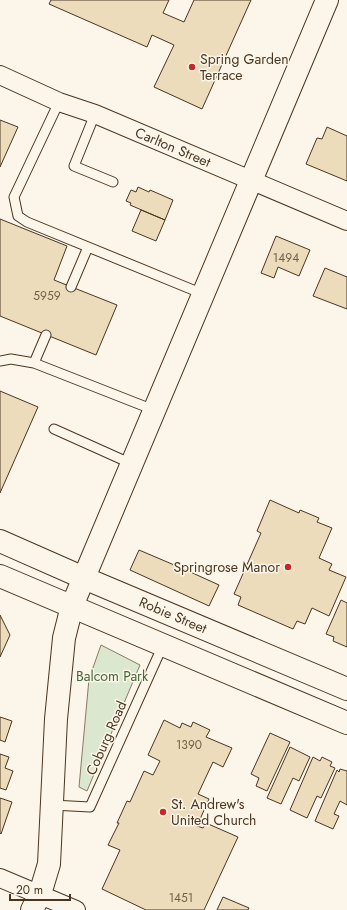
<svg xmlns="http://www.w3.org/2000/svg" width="347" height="910" viewBox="0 0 347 910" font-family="Jost,sans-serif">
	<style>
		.green { fill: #dce7d0; stroke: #887966 }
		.building { fill: #ecdcbc; stroke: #4a3520 }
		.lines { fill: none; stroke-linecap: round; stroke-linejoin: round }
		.service-casing { stroke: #4a3520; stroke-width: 11 }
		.minor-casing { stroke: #4a3520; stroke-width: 20 }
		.tertiary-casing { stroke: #4a3520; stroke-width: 24 }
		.secondary-casing { stroke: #4a3520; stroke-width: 24 }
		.service { stroke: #fbf6e9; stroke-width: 9 }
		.minor { stroke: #fbf6e9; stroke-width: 18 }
		.tertiary { stroke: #fbf6e9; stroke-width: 22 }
		.secondary { stroke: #fbf6e9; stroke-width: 22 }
		.poi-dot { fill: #c62828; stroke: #fbf6e9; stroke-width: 1.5 }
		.labels { text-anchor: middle; stroke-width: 3; stroke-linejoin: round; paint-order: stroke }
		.number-label { font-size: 12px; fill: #725f47 }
		.poi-label { font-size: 14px; fill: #4a3520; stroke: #fbf6e9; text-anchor: start }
		.street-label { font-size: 14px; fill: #4a3520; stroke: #fbf6e9 }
		.park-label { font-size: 14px; fill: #436837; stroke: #fbf6e9 }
	</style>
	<rect width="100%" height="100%" fill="#fbf6e9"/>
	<!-- green -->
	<path class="green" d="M101 645 140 665 87 791 79 787 89 679Z"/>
	<!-- building -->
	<path class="building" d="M51 0H169L163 13 184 22 194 0H251L202 109 154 87 174 45 152 35 147 47 49 4Z
		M0 120 18 127 0 167Z
		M327 127 347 136V181L306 164 317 138 322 139Z
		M138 187 149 192 150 190 173 200 165 220 130 205 131 203 126 201 131 190 136 192Z
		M141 210 165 220 156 241 132 231Z
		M0 219 67 246 54 280 117 305 96 355 0 316Z
		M276 236 310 250 299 276 278 267 274 278 261 273Z
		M325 268 347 277V309L313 296Z
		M0 391 38 407 0 493Z
		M270 500 299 513 300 510 319 518 317 522 332 528 319 558 332 564 329 570 346 577 329 616 312 608 305 624 297 621 293 629 238 605 241 597 234 594 261 533 257 531Z
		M139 550 186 570 219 585 209 606 130 570Z
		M341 600 347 603V647L333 641 334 637 326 634Z
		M0 615 10 635 0 657Z
		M0 717 12 721 5 742 0 740Z
		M164 720 180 728 182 723 191 727 193 722 210 730 206 737 232 748 223 767 213 762 198 794 209 799 197 826 203 828 206 823 238 837 204 910H146L102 889 120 850 108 845 119 823H117L127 801 130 802 144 771 153 775 160 761 148 755Z
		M270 733 290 742 267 791 256 786 259 778 251 774Z
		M290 747 310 757 299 781 293 778 281 804 267 798Z
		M0 754 9 757 5 768 13 771 6 790 0 788Z
		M313 757 320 761 322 757 332 762 330 766 335 768 321 798 317 796 307 818 290 810Z
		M340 769 347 771V805L340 801 334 814 339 816 333 829 315 821 337 770 339 772Z
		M0 798 12 802 1 834 0 833Z
		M223 897 249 908 248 910H217Z"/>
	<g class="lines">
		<defs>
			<path id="service" d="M59 102 14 197 18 216 27 222 203 294
				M95 114 74 166 113 182
				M71 287 88 247
				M0 361 11 359 34 363 46 335
				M34 363 154 410
				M54 429 132 464
				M52 805 90 807 163 645"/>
			<path id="minor" d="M0 75 59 102 95 114 347 221
				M0 878 76 910"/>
			<path id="tertiary" d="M32 910 40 894 49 864 56 719 64 638 72 606 327 0"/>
			<path id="secondary" d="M0 541 84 578 347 689
				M0 576 347 723"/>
		</defs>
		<!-- service casing -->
		<use href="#service" class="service-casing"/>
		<!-- minor casing -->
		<use href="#minor" class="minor-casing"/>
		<!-- tertiary casing -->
		<use href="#tertiary" class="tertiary-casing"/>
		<!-- secondary casing -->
		<use href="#secondary" class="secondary-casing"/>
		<!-- service -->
		<use href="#service" class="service"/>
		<!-- minor -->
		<use href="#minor" class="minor"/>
		<!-- tertiary -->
		<use href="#tertiary" class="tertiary"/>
		<!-- secondary -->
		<use href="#secondary" class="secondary"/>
	</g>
	<!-- markers -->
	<g class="poi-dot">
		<circle cx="192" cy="67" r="4"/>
		<circle cx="288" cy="567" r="4"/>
		<circle cx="163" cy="812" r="4"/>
	</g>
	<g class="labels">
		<!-- number labels -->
		<g class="number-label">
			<text x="286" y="262">1494</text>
			<text x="47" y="300">5959</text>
			<text x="189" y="749">1390</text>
			<text x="181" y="902">1451</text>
		</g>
		<!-- poi labels -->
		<g class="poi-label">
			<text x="200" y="64">Spring Garden<tspan x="200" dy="16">Terrace</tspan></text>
			<text x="280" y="572" text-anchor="end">Springrose Manor</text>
			<text x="171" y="809">St. Andrew's<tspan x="171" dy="16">United Church</tspan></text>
		</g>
		<!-- street labels -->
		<g class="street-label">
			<text transform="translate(173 147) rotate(23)" y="5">Carlton Street</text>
			<text transform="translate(173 615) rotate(23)" y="5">Robie Street</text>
			<text transform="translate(106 738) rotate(-66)" y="5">Coburg Road</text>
		</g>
		<!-- park labels -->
		<g class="park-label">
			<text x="112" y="681">Balcom Park</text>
		</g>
	</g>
	<!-- scale -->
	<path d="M10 894v6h60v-6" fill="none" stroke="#4a3520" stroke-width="2"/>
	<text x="16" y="894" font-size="12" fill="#4a3520" stroke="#fbf6e9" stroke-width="3" paint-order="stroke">20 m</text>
</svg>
